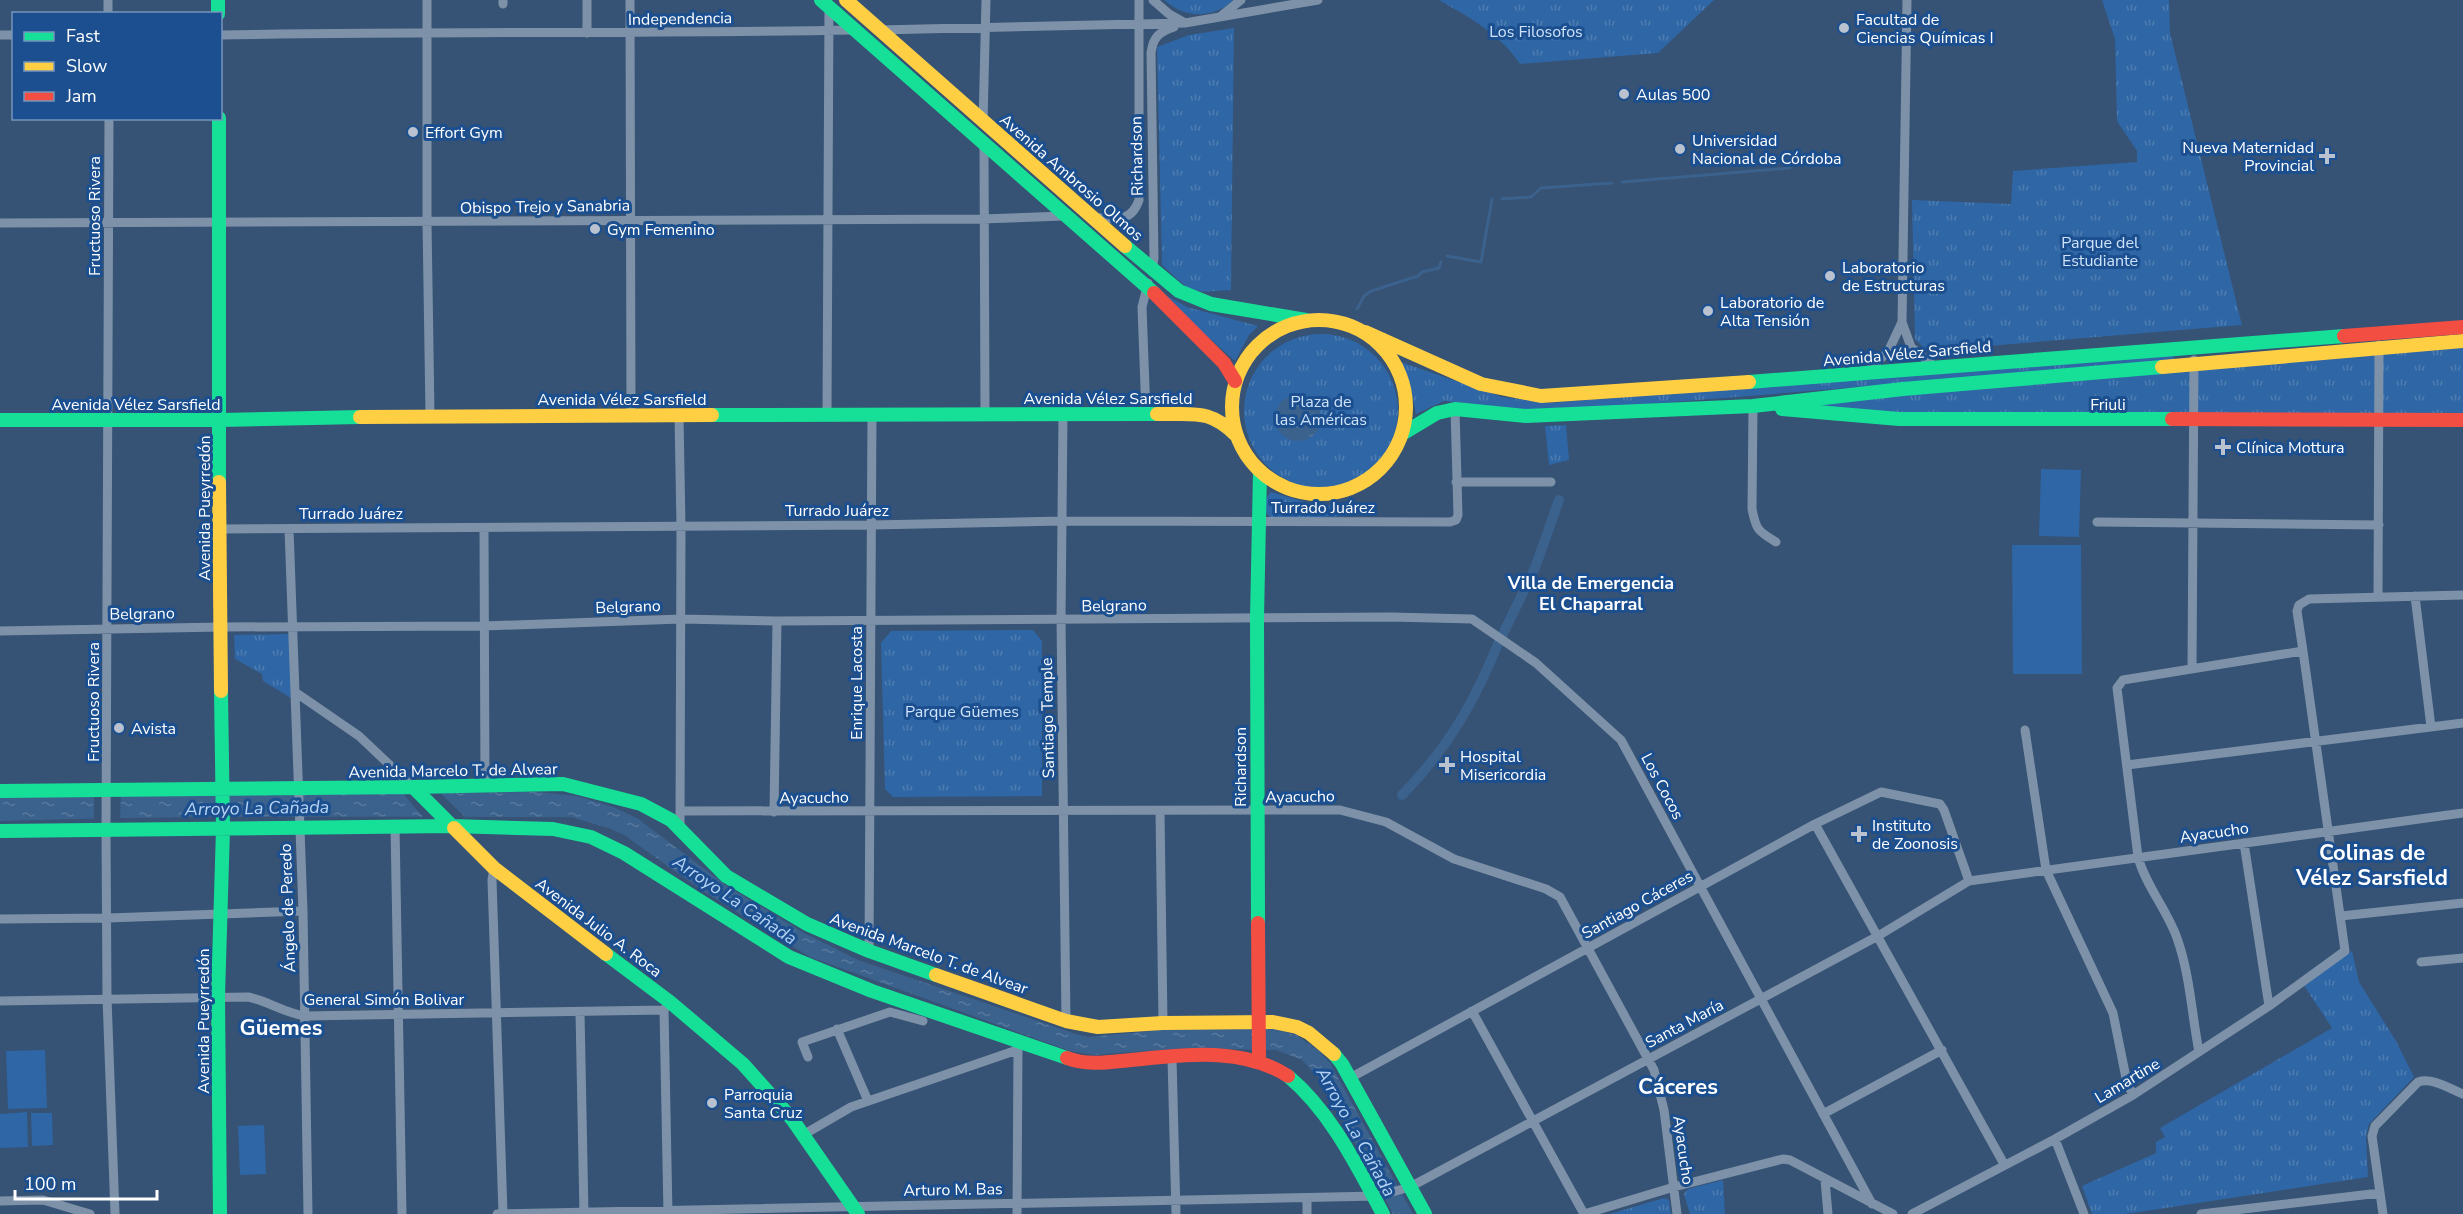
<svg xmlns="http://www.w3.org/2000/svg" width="2463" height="1214" viewBox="0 0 2463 1214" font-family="'Nunito Sans',sans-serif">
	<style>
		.grass { fill: url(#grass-tufts) }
		.garden { fill: #2f66a5 }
		.water { fill: url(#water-ripples) }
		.pier { fill: #365274 }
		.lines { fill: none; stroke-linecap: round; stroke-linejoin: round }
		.stream { stroke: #3b618d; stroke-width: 3 }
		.canal { stroke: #3b618d; stroke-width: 10 }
		.street { stroke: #7d92a8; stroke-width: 9 }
		.fast { stroke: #16e098; stroke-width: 14 }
		.slow { stroke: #ffcf43; stroke-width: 14 }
		.jam { stroke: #f24e42; stroke-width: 14 }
		.poi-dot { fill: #b9c2ce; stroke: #1b4f8f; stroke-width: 2 }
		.labels { text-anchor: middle; stroke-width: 6; stroke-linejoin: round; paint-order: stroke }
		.street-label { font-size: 16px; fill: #fff; stroke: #1b4f8f }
		.poi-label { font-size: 16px; fill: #fff; stroke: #1b4f8f; text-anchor: start }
		.park-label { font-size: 16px; fill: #cfe3fa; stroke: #1b4f8f }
		.neighbourhood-label { font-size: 18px; font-weight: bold; fill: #fff; stroke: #1b4f8f }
		.water-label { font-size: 18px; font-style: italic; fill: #b5d3f5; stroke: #1b4f8f }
		.district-label { font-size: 22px; font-weight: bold; fill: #fff; stroke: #1b4f8f }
	</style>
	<defs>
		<pattern id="grass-tufts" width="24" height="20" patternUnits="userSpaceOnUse" patternTransform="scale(1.5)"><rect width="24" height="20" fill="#2f66a5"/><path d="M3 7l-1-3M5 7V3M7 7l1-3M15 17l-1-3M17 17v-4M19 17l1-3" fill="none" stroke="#4e7db2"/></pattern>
		<pattern id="water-ripples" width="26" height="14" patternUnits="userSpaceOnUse" patternTransform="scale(1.5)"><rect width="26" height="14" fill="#3b618d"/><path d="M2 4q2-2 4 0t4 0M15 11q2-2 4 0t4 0" fill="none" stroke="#58799e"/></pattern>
	</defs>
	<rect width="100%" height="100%" fill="#365274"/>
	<!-- grass -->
	<path class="grass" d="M1164 0H1234C1212 19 1186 19 1164 0Z
		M1439 0H1714L1658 53 1520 64C1499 33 1470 18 1439 0Z
		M2102 0H2169L2170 33 2242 325 1927 351 1915 339 1912 200 2011 204 2013 171 2137 162V151L2117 121 2115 39Z
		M1234 28 1231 290C1189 293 1193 294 1162 265L1157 47 1189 35Z
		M1167 296 1187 307 1258 326 1249 335 1235 361 1165 299Z
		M1244 411a77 77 0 1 1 154 0a77 77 0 1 1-154 0Z
		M2463 341V420H2088L1753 406Z
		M2174 355V362L1547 412 1444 401 1416 414 1410 386 1398 361 1502 397 1548 403Z
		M1566 425 1569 460 1549 465 1545 426Z
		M1271 492 1315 505H1349V516L1273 519C1262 513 1262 500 1271 492Z
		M1033 630 1042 641V796L893 797 885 789 881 643 891 631Z
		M289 634 291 698 263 681 262 674 235 659 234 635Z
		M2352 951 2359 982 2396 1041 2414 1077 2369 1124 2366 1136 2368 1177 2126 1214H2092L2082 1186 2156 1153V1142L2165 1137 2160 1128 2332 1028 2303 984Z
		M1723 1180 1725 1214H1690L1684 1194 1688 1189Z
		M1664 1198 1669 1200 1671 1214H1610Z"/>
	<!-- garden -->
	<path class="garden" d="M2041 469 2081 470 2079 537 2039 536Z
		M2012 545H2081L2082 674H2013Z
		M45 1050 47 1108 8 1109 6 1051Z
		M27 1112 28 1147 0 1148V1114Z
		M31 1113H52L53 1145 32 1146Z
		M264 1125 266 1174 240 1175 238 1126Z"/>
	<!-- water -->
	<path class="water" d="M1275 418a23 23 0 1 1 46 0a23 23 0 1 1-46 0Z
		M538 792 577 796 613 807 637 818 726 885 804 933 858 960 1076 1034 1088 1037 1183 1028H1269L1296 1035 1319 1051 1330 1063 1413 1214H1393L1322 1082 1302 1060 1276 1050 1186 1048 1093 1055 1070 1051 810 957 703 891 624 835 608 828 571 817C381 817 190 815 0 821V796Z"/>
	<!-- pier -->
	<path class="pier" d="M400 790H437L468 820H426Z
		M94 791H121L120 820 94 821Z"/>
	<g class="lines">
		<!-- stream -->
		<path class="stream" d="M1622 182 1790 168
			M1502 199 1531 197 1541 188 1612 183
			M1447 256 1481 262 1492 199
			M1357 309 1364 296 1371 291 1418 276 1422 272 1439 268 1441 262"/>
		<!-- canal -->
		<path class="canal" d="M1502 636 1535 568 1559 500
			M1402 795C1449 747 1475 701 1500 639"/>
		<!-- street -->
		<path class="street" d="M427 0V222L430 415
			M630 0 631 416
			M1153 0 1169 14 1185 23
			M1907 0 1902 322 1911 347 1935 367
			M503 4V0
			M108 14V0
			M1221 16 1241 0
			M879 30 1185 23 1318 0
			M587 33V0
			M0 35H14
			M220 35C432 31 644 34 856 30
			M109 118 106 831 107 998 115 1214
			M983 124 986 0
			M984 143 985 414
			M1093 217C1113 219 1131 224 1139 200V0
			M0 223 982 219 1064 216
			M1152 270 1154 258 1151 53C1153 37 1159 32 1174 27
			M1864 374 1888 352 1902 322
			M1753 406 1752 509C1756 530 1758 531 1776 542
			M827 414 829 6
			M1063 414 1061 620 1066 1021
			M1146 414 1142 307 1148 283
			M679 416 681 526 680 828
			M1456 482H1551
			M2097 522 2379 525
			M484 528 485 786
			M219 529 872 525 1063 521 1450 522 1456 520 1458 515 1455 409
			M289 529 303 911 308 1214
			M2415 596 2431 727
			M2378 597 2379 345
			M0 631 222 627 484 626 681 619 777 621 1391 617 1472 619 1536 663 1621 740 1872 1204
			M2192 669 2194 360
			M295 692 359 736 413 787
			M2025 730 2046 870 2113 1013 2127 1083 2133 1095
			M2127 765 2463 723
			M680 811 1340 810 1386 822 1454 859 1546 889 1560 897 1654 1070 1664 1110 1677 1214
			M774 812 777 621
			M1160 812 1163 1023
			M1815 824 2004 1164
			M395 826 402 1214
			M2244 843 2269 1006
			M494 868 492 880 503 1214
			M2341 916 2463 903
			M0 919 108 918 303 911
			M869 951 872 414
			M2421 962 2463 958
			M0 1001 248 997C268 1001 285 1013 305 1016L664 1010
			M666 1007 664 1010 668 1214
			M1472 1011 1584 1214
			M580 1012 584 1214
			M837 1029 868 1101
			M2199 1052C2192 1016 2190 976 2178 941 2169 912 2146 887 2138 857L2117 688 2123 680 2303 651
			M808 1057 802 1042 890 1012 923 1021
			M1172 1058 1176 1214
			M1350 1078 1815 824 1881 792 1940 804 1944 810 1969 881
			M1823 1114 1942 1050
			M803 1135 851 1107 1017 1050
			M2055 1139 2084 1214
			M1825 1180 1828 1214
			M1307 1198V1214
			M0 1201 43 1200 90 1214
			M497 1214 1378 1196 1410 1187 1878 936 1969 881 2463 813
			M1017 1214 1018 1046
			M1584 1214 1674 1187 1783 1159 1790 1160 1893 1214
			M1912 1214 2055 1139 2133 1095 2269 1006 2345 951 2303 651 2297 611 2299 605 2309 599 2463 595
			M2201 1214 2380 1193
			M2383 1214 2372 1136 2375 1126 2418 1082C2432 1077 2450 1089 2463 1094"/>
		<!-- fast -->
		<path class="fast" d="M218 0V14
			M821 0 1154 293
			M219 118V482
			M1125 246 1179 291 1211 304 1306 320
			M1749 382 2344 336
			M1782 409 1899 419H2172
			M712 415 1157 414
			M0 420H220L360 417
			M1402 434 1437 413 1455 409 1526 416 1753 406 1903 389 2162 367
			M413 787 563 784 641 804 671 820 726 876 807 924 869 951 936 975
			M0 791 413 787 454 828
			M451 826 553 829 591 837 624 853 789 957 872 991 1067 1058
			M0 831 451 826
			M1258 923 1257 618 1260 472
			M606 954 670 1002 743 1064 792 1119 858 1214
			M1334 1054 1342 1064 1425 1214
			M1288 1076C1331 1112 1357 1166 1383 1214
			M220 1214 218 996 223 829 221 691"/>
		<!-- slow -->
		<path class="slow" d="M846 0 1125 246
			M1232 407a87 87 0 1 1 174 0a87 87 0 1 1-174 0Z
			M1365 332 1481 384 1541 396 1749 382
			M2162 367 2463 341
			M1157 414C1194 415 1209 408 1237 436
			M360 417 712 415
			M219 482 221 691
			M454 828 494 868 606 954
			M936 975 1066 1021 1098 1027 1163 1023 1273 1022 1297 1027 1309 1033 1334 1054"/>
		<!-- jam -->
		<path class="jam" d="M1154 293 1224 363 1235 381
			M2344 336 2463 327
			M2172 419 2463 420
			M1258 923 1259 1062
			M1067 1058C1088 1066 1109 1062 1131 1060 1183 1055 1242 1046 1288 1076"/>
	</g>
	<!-- markers -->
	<g class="poi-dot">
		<circle cx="1844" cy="28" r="6"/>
		<circle cx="1624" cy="94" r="6"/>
		<circle cx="413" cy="132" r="6"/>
		<circle cx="1680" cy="149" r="6"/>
		<path d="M2324 147h6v6h6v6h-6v6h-6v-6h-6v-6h6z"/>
		<circle cx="595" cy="229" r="6"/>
		<circle cx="1830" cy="276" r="6"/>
		<circle cx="1708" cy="311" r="6"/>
		<path d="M2220 438h6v6h6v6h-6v6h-6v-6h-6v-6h6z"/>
		<circle cx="119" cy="728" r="6"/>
		<path d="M1444 756h6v6h6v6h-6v6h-6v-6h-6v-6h6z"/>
		<path d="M1856 825h6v6h6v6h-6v6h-6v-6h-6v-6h6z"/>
		<circle cx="712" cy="1103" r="6"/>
	</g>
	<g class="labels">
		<!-- street labels -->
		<g class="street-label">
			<text transform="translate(680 18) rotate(-1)" y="6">Independencia</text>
			<text transform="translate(1136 156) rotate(-91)" y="6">Richardson</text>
			<text transform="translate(1072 177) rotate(41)" y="6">Avenida Ambrosio Olmos</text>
			<text transform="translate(545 206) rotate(-1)" y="6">Obispo Trejo y Sanabria</text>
			<text transform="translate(94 216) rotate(-90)" y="6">Fructuoso Rivera</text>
			<text transform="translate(1907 353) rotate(-5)" y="6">Avenida Vélez Sarsfield</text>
			<text x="1108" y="404">Avenida Vélez Sarsfield</text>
			<text x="622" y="405">Avenida Vélez Sarsfield</text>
			<text x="136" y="410">Avenida Vélez Sarsfield</text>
			<text x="2108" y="410">Friuli</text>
			<text x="1323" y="513">Turrado Juárez</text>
			<text transform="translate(204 508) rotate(-90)" y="6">Avenida Pueyrredón</text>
			<text x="837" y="516">Turrado Juárez</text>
			<text x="351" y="519">Turrado Juárez</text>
			<text transform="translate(1114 605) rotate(-1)" y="6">Belgrano</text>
			<text transform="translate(628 606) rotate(-2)" y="6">Belgrano</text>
			<text transform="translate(142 613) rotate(-1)" y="6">Belgrano</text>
			<text transform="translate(856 683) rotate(-90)" y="6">Enrique Lacosta</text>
			<text transform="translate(93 702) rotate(-90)" y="6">Fructuoso Rivera</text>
			<text transform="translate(1047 718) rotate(-91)" y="6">Santiago Temple</text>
			<text transform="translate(1240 767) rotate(-90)" y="6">Richardson</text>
			<text transform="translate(453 770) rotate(-1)" y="6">Avenida Marcelo T. de Alvear</text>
			<text transform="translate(1663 786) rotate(62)" y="6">Los Cocos</text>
			<text transform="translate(1300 796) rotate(-1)" y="6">Ayacucho</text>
			<text transform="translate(814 797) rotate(-1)" y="6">Ayacucho</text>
			<text transform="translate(2214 832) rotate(-8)" y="6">Ayacucho</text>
			<text transform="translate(1637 904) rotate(-29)" y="6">Santiago Cáceres</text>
			<text transform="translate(287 908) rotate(-92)" y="6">Ángelo de Peredo</text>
			<text transform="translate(599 927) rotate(37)" y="6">Avenida Julio A. Roca</text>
			<text transform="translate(929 953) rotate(20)" y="6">Avenida Marcelo T. de Alvear</text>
			<text x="384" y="1005">General Simón Bolivar</text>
			<text transform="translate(203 1021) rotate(-90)" y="6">Avenida Pueyrredón</text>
			<text transform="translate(1684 1023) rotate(-28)" y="6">Santa María</text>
			<text transform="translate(2127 1080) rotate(-31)" y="6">Lamartine</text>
			<text transform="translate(1684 1150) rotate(82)" y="6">Ayacucho</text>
			<text transform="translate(953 1189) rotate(-1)" y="6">Arturo M. Bas</text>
		</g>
		<!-- poi labels -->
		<g class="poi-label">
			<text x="1856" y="25">Facultad de<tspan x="1856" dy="18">Ciencias Químicas I</tspan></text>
			<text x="1636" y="100">Aulas 500</text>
			<text x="425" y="138">Effort Gym</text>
			<text x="1692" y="146">Universidad<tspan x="1692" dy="18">Nacional de Córdoba</tspan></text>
			<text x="2314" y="153" text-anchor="end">Nueva Maternidad<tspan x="2314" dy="18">Provincial</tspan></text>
			<text x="607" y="235">Gym Femenino</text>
			<text x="1842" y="273">Laboratorio<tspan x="1842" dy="18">de Estructuras</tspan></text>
			<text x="1720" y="308">Laboratorio de<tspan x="1720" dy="18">Alta Tensión</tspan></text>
			<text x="2236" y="453">Clínica Mottura</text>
			<text x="131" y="734">Avista</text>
			<text x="1460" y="762">Hospital<tspan x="1460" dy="18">Misericordia</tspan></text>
			<text x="1872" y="831">Instituto<tspan x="1872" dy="18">de Zoonosis</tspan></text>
			<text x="724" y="1100">Parroquia<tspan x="724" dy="18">Santa Cruz</tspan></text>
		</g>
		<!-- park labels -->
		<g class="park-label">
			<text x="1536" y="37">Los Filosofos</text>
			<text x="2100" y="248">Parque del<tspan x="2100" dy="18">Estudiante</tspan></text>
			<text x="1321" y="407">Plaza de<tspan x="1321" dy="18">las Américas</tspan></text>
			<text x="962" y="717">Parque Güemes</text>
		</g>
		<!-- neighbourhood labels -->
		<g class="neighbourhood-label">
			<text x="1591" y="589">Villa de Emergencia<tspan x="1591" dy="21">El Chaparral</tspan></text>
		</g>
		<!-- water labels -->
		<g class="water-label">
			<text transform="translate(257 808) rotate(-1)" y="6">Arroyo La Cañada</text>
			<text transform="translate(735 900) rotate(34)" y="6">Arroyo La Cañada</text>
			<text transform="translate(1356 1132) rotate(61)" y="6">Arroyo La Cañada</text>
		</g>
		<!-- district labels -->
		<g class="district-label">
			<text x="2372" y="860">Colinas de<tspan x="2372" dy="25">Vélez Sarsfield</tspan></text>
			<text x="281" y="1035">Güemes</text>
			<text x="1678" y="1094">Cáceres</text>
		</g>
	</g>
	<!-- legend -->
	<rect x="12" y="12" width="210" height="108" fill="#1b4f8f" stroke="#7695bc" stroke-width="1.5"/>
	<rect x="24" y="32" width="30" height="9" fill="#16e098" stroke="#7695bc" stroke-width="1.5"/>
	<text x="66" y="42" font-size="18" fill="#ffffff">Fast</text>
	<rect x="24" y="62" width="30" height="9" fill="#ffcf43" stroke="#7695bc" stroke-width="1.5"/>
	<text x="66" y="72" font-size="18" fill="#ffffff">Slow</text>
	<rect x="24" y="92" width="30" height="9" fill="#f24e42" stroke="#7695bc" stroke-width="1.5"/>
	<text x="66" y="102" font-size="18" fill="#ffffff">Jam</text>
	<!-- scale -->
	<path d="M15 1190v9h142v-9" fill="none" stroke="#ffffff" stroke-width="3"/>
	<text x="24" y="1190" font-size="18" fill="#ffffff" stroke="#1b4f8f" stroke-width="4.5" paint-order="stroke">100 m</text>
</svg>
